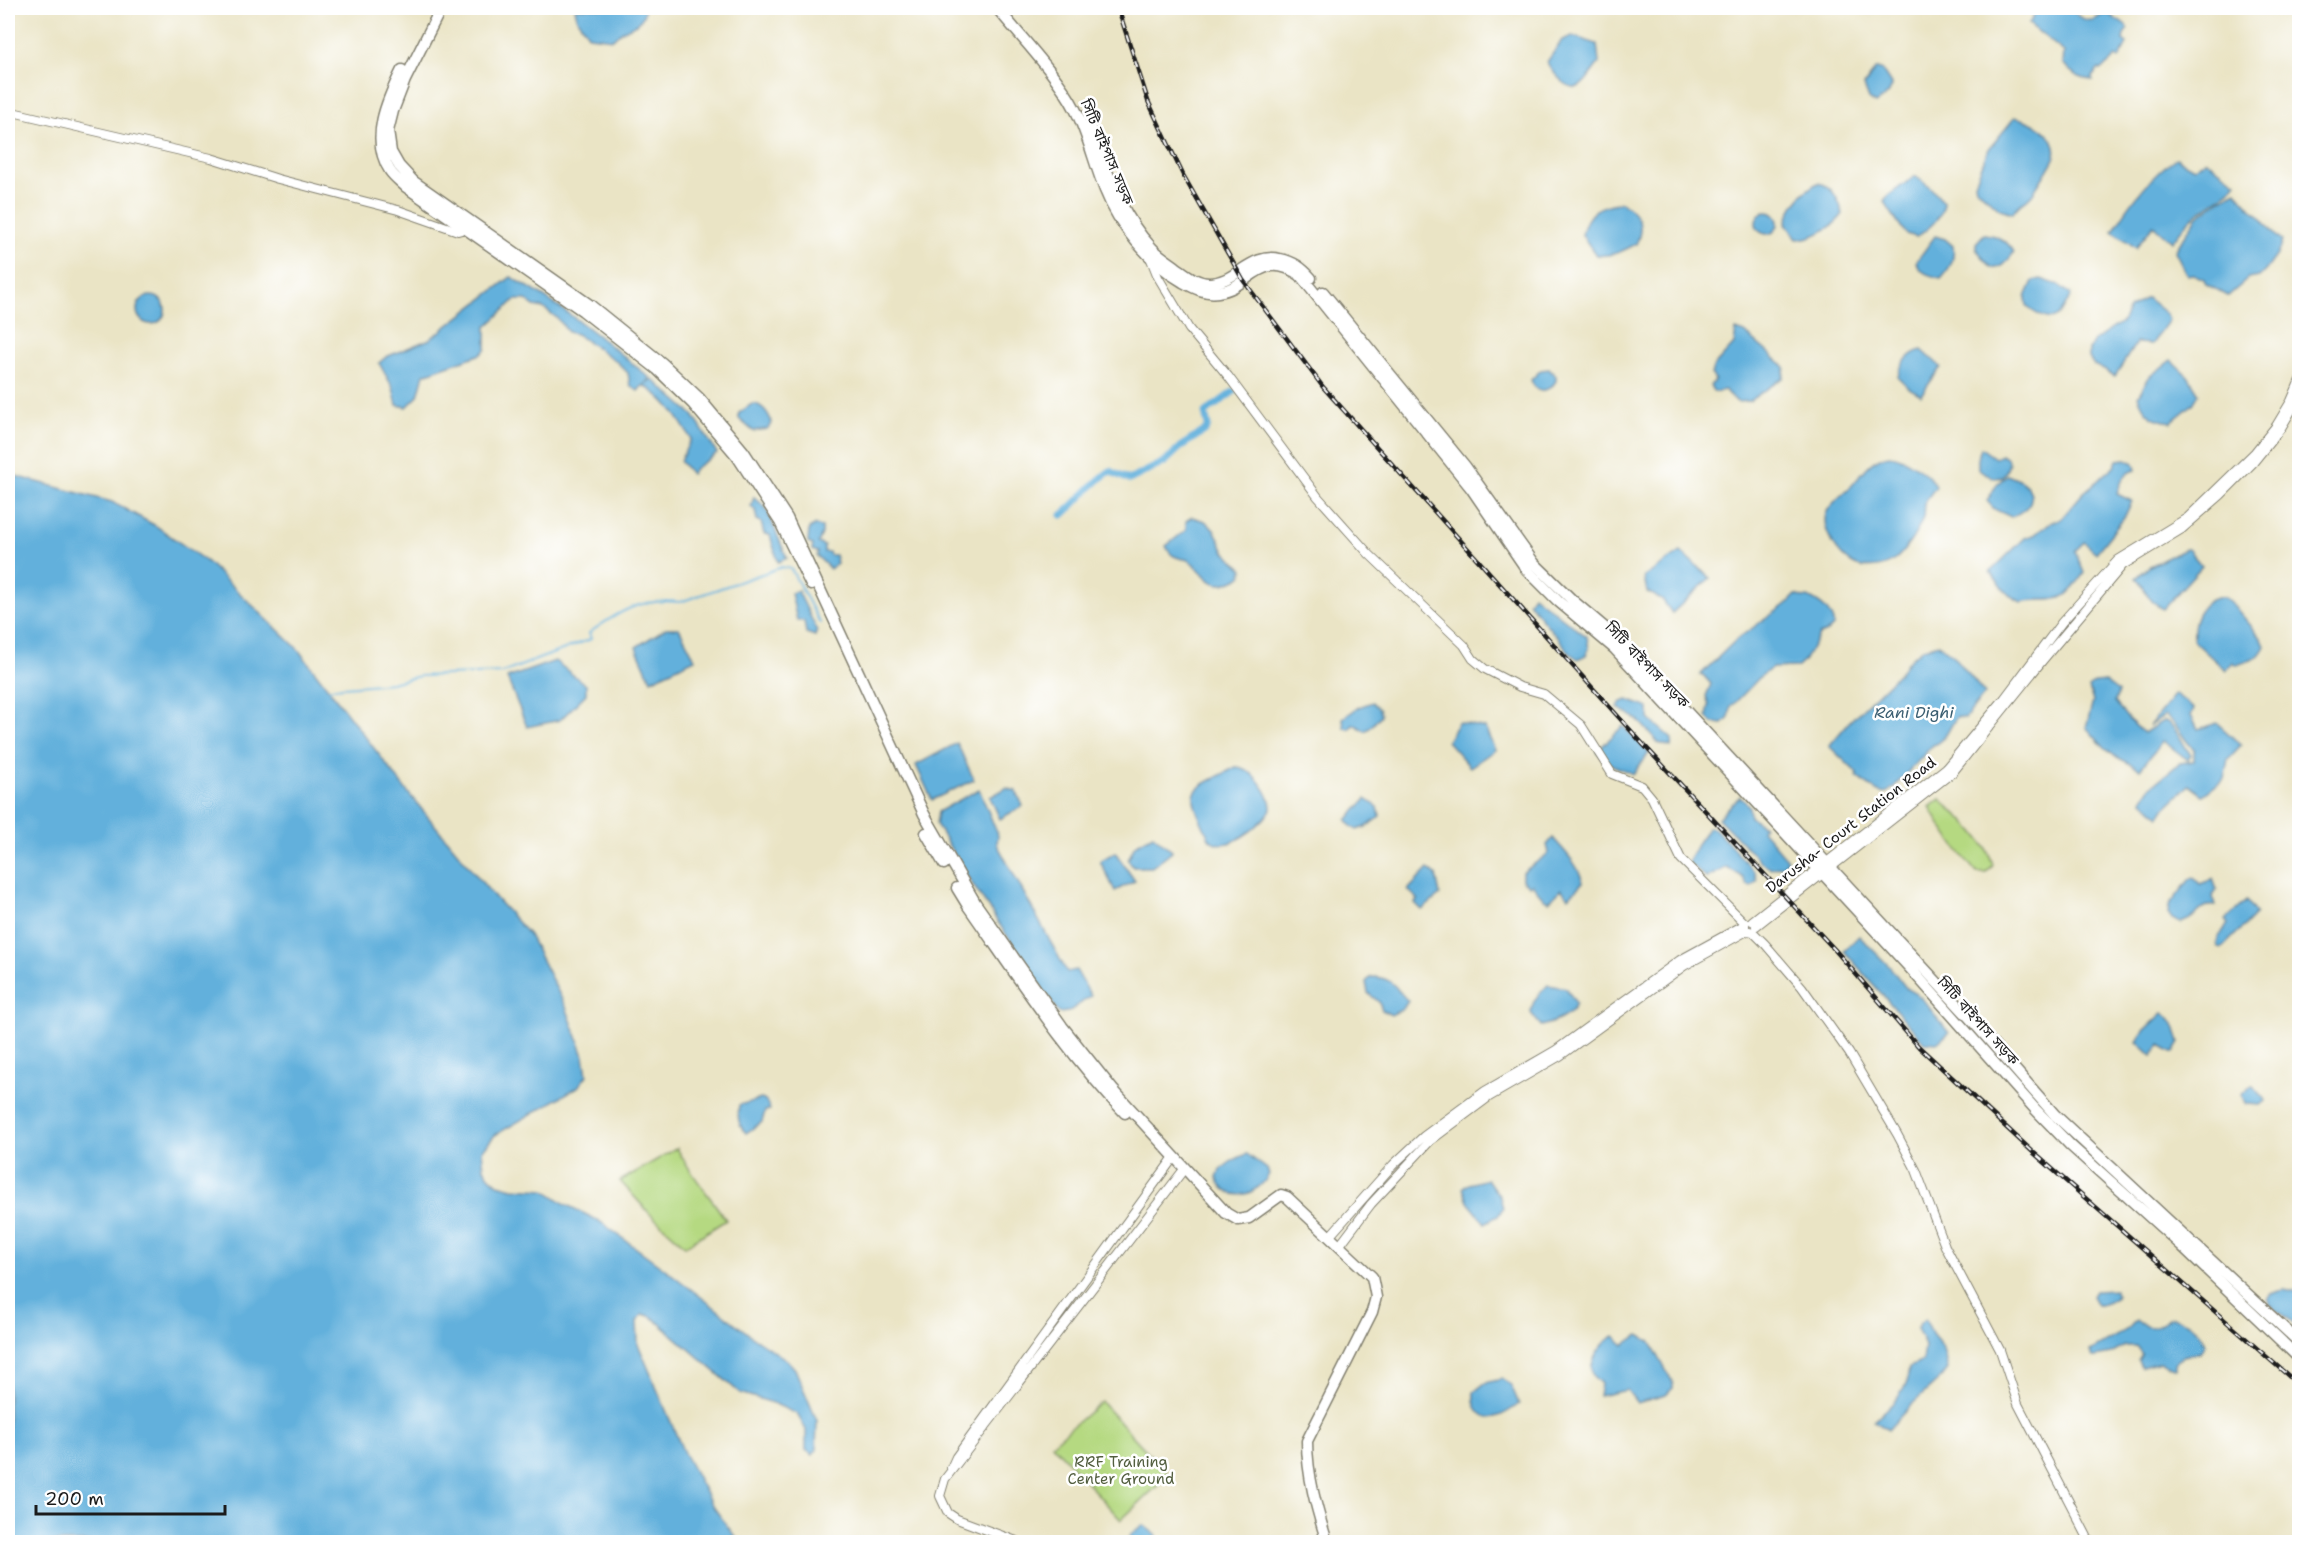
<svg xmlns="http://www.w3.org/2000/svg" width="2307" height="1550" viewBox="0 0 2307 1550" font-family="'Shantell Sans','Noto Sans Bengali',sans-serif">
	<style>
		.green { fill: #b5d981; stroke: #687a4e; stroke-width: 1.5 }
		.water { fill: #62b0dc; stroke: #3f667c; stroke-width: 1.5 }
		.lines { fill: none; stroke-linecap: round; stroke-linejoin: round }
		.stream { stroke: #62b0dc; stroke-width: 2 }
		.canal { stroke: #62b0dc; stroke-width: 7 }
		.tertiary-casing { stroke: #838070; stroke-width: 10 }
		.primary-casing { stroke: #838070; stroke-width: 13 }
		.trunk-casing { stroke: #838070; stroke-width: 13 }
		.tertiary { stroke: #fff; stroke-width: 8 }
		.primary { stroke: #fff; stroke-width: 10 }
		.trunk { stroke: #fff; stroke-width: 10 }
		.rail-casing { stroke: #1c1c1c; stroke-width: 4.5 }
		.rail { stroke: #fff; stroke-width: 2; stroke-dasharray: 7; stroke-linecap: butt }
		.labels { text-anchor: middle; stroke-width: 5; stroke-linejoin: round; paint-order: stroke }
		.street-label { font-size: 15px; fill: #1c1c1c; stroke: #fff }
		.park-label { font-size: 15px; fill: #525e3f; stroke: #fff }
		.water-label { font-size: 16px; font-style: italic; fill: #3c5f72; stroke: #fff }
	</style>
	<rect width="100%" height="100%" fill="#fff"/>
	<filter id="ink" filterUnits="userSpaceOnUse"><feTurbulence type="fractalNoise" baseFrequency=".0167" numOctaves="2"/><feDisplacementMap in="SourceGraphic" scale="12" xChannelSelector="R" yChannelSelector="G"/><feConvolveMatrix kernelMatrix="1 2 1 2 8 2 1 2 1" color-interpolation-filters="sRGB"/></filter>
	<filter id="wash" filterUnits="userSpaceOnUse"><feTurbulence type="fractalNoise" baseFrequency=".008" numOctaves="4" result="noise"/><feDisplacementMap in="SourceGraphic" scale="24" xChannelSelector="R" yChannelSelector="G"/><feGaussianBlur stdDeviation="1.35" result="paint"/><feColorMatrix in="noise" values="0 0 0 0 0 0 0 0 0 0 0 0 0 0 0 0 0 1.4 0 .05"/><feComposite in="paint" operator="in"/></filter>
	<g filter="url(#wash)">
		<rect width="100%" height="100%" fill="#eae4c5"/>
		<!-- green -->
		<path class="green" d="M1940 799C1960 817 1986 838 1993 865L1987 873H1977C1960 853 1942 831 1930 807Z
			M677 1148C690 1174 710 1196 726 1220L685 1246 650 1214 620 1181Z
			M1101 1402 1169 1475 1121 1520 1052 1444Z"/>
		<!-- water -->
		<path class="water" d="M575 8H645C642 30 628 22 613 39L589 36 577 19Z
			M2038 8H2071V10C2076 13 2082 20 2088 20 2102 22 2100 5 2117 20 2122 23 2125 24 2128 29L2124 34 2123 41 2127 44 2119 59 2116 57 2101 70 2099 69 2092 77 2093 80C2079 79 2072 74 2063 63L2064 52 2029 24Z
			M1572 36 1597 44 1599 63C1594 69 1587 82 1580 86 1569 93 1551 71 1547 62L1562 40Z
			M1875 69H1881L1892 86 1888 94 1875 104 1869 99 1864 86Z
			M2015 117C2031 121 2060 134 2055 156 2053 162 2037 187 2033 193 2027 201 2018 204 2013 213L2000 209 1976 188 1975 183 1988 150Z
			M2176 158 2194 168 2206 160 2236 182 2229 191 2190 219 2172 242 2153 225 2136 248 2113 231C2130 203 2150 176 2176 158Z
			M1915 176 1931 188 1944 203C1942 218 1929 228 1917 237L1906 234 1884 202 1888 196Z
			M1818 183C1833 185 1839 201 1843 214 1834 227 1813 239 1797 239L1786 224C1789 209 1803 190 1818 183Z
			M2237 191C2244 203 2254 210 2263 220 2270 228 2273 235 2282 241L2277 255 2266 270 2259 277 2248 279 2228 296 2206 284 2204 279 2193 274 2187 275 2175 251 2197 217 2221 199Z
			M1622 202C1639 214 1645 225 1636 244 1623 251 1611 257 1596 255L1582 235C1587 210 1599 206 1622 202Z
			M1756 223a11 11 0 1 1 22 0a11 11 0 1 1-22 0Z
			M1984 234C1996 235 2008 241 2014 252 2008 260 2003 270 1992 268L1976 249V243Z
			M1935 236 1945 239 1953 246C1955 260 1950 268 1941 278 1930 276 1920 273 1916 262Z
			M511 277C562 305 605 341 650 378L644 385 652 379 693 415 717 453C708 461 697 464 691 474L680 461 691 439C678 417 666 398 643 385L638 391 630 385 628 373 616 361 576 334 568 332 557 318 543 308 534 306 526 300H515L486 327V349L481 354 424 374 418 396 407 407 397 405 393 388 379 363 386 357 430 339Z
			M2041 279 2058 285 2071 294C2059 322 2052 326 2027 307L2026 297 2033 281Z
			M137 310a14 14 0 1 1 28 0a14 14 0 1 1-28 0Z
			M2147 298 2165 313 2169 320 2152 344 2136 343 2115 376 2094 365 2089 358V350L2094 341 2122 322 2129 309Z
			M1736 330 1745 333 1785 367 1783 378 1749 401 1737 402 1725 390 1714 392 1710 386 1715 379 1711 374 1714 366 1734 344Z
			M1922 350 1941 367 1921 395 1909 388 1898 377C1900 364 1910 352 1922 350Z
			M2171 360 2188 376 2199 394 2193 404 2171 422C2152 420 2144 413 2138 396L2149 377Z
			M1549 369 1556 376V381C1549 392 1536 395 1531 380L1541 370Z
			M752 404C762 403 769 414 772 423L767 429 753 431 739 419V413Z
			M1981 448 1995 458 2001 455 2007 458 2009 464C2007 468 2006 474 2002 477 1995 480 1982 474 1979 468 1976 462 1979 454 1981 448Z
			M1889 455C1902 455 1930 474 1936 486 1933 492 1928 496 1925 502 1922 507 1925 514 1922 520 1917 533 1905 552 1893 561 1884 568 1863 570 1853 564 1839 556 1821 531 1826 514 1830 502 1846 493 1854 483 1865 470 1871 459 1889 455Z
			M2126 459 2134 463 2136 470C2124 473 2120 483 2117 494L2132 501 2124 518 2096 553 2084 542 2075 551 2084 573C2071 593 2066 601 2041 600 2034 600 2028 600 2021 602L2009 595 1990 572 2025 538 2034 535 2051 522 2061 519 2083 493 2115 466 2117 460Z
			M8 474 112 502 156 526 207 562 297 648 410 795 491 893 529 935 566 1007 584 1056 587 1075 578 1087 495 1135 482 1151 484 1168 489 1176 498 1184 513 1188 545 1190 567 1205 599 1221 665 1269 754 1338 787 1360 795 1369 817 1421 816 1449 813 1455 806 1450V1430L797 1414 773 1403 740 1393 652 1317 643 1314 637 1321 638 1344 684 1453 712 1505 739 1542H8Z
			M2007 475C2036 485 2041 504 2011 517L1994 509 1987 501 1997 484Z
			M754 497 766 508 787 558 778 562 770 535 764 534 761 522 757 520 755 510 751 507Z
			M1192 517 1205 521 1214 529 1225 552 1243 569 1242 576C1210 594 1212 579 1189 560 1177 557 1172 559 1166 546L1186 530V521Z
			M816 525 822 528V534L818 543 824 546V552H829L830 555H835L837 563 830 569 817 556 818 552 812 550 813 545 808 543 809 529Z
			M2185 549H2188L2202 566 2163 609 2152 601 2136 578 2150 566Z
			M1681 552 1710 578 1672 613 1662 599 1647 592 1644 577Z
			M798 591 817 630 815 636 806 633 804 621 797 620 791 593Z
			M1533 595 1587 637 1589 649 1586 655 1578 659 1571 654 1528 602Z
			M1796 595 1803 598 1808 597C1822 604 1830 610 1834 625L1827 632 1819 635 1804 661 1798 667 1772 668 1761 676 1731 707 1729 718 1723 724 1713 723 1707 717 1709 705 1706 696 1711 684 1703 675H1700L1737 639 1789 602Z
			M2223 597 2230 601 2262 639 2265 646C2257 662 2251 659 2237 665L2233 662 2226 671 2194 641C2192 620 2200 599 2223 597Z
			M666 628H679L695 659 651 680 636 647Z
			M1939 644 1954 656 1985 694 1965 718 1957 717C1948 728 1947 741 1933 745L1893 788 1885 794 1878 792 1857 777V773L1829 746 1850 721 1898 674 1911 658 1923 648Z
			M555 661 586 685V694L560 720 527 727 507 678Z
			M2105 682 2118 692 2115 702 2128 719 2144 733 2164 720C2179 728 2181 743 2191 755L2188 760 2163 741 2140 769 2117 757 2100 743 2086 727 2093 702 2089 688 2096 683Z
			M2175 694 2194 708 2191 716 2198 729 2217 723 2241 745 2228 759 2224 779 2203 795 2189 785 2166 807 2160 816 2142 800 2150 787 2180 763 2194 761V749C2181 738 2180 726 2165 715L2149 726Z
			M1627 700 1649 708V719L1672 739 1671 747 1659 743 1637 719 1618 708 1620 703Z
			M1372 702 1380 710 1381 715 1371 727 1365 731 1354 724 1349 729 1344 728 1343 718 1359 707Z
			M1458 722 1485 728 1495 750 1470 767 1447 741Z
			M1623 726 1649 753 1633 774 1610 764 1597 751Z
			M957 743 974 780 932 800 916 765Z
			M1236 767C1252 767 1272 795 1271 809 1264 824 1224 857 1209 838 1184 785 1188 793 1236 767Z
			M1006 788 1016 791 1023 806 1000 819 990 797Z
			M979 789 998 835 997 844 1067 972 1076 970 1091 996 1068 1012 1059 1013 969 879 936 824 938 812Z
			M1740 796 1749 806 1750 817 1764 826 1762 830 1787 859 1784 865 1771 869 1760 861 1718 818Z
			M1366 799 1378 807 1380 817 1366 827 1357 830 1351 826 1347 820Z
			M1709 827 1716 830 1755 872 1757 881 1751 886 1747 885 1742 877 1727 867 1706 878 1688 862 1699 841Z
			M1153 835 1172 851 1152 867H1133L1128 860 1135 845Z
			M1553 838C1565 852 1578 864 1583 882L1569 897 1561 889 1549 901 1544 899 1532 884 1529 886 1522 880V873L1549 853 1547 845Z
			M1115 852 1135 881 1115 891 1100 861Z
			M1428 869 1436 875 1440 895 1422 910 1415 903 1418 899 1408 890Z
			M2194 878 2200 884 2213 879 2217 890 2213 896 2215 906C2201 904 2201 913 2191 918 2188 921 2184 921 2181 923L2172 919 2168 913 2169 906 2190 879Z
			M2246 901 2256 914 2221 949 2217 946 2218 938 2228 924 2225 920Z
			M1859 936 1890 967 1907 989 1921 997 1949 1033 1937 1043 1924 1042 1844 951Z
			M1371 977C1393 977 1394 987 1408 1001L1403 1009 1391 1015 1382 1010 1379 1002 1368 993 1366 982Z
			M1548 985 1566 988 1576 1003C1571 1017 1555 1022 1541 1026L1531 1013C1532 1000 1539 994 1548 985Z
			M2163 1013C2175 1019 2176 1030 2180 1043L2174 1053 2160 1045 2152 1056 2137 1042 2144 1031Z
			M2252 1085 2264 1099 2265 1101 2260 1105 2247 1104 2241 1095Z
			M761 1099 766 1101 770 1110 765 1111 762 1122 746 1133C738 1126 737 1116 739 1105Z
			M1247 1154 1267 1169 1269 1174C1258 1196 1228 1205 1217 1178 1221 1165 1235 1159 1247 1154Z
			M1487 1179 1500 1197 1503 1208 1498 1216 1485 1223 1469 1203 1463 1188 1469 1184Z
			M2284 1289 2295 1291 2299 1294V1324L2296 1325 2270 1304 2267 1298 2271 1294Z
			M2115 1290 2116 1297C2110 1301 2104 1306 2097 1305L2092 1296 2095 1291Z
			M2171 1318C2189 1321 2199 1326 2205 1344L2200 1352 2183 1356 2175 1363V1369L2161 1362 2141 1367 2138 1360 2142 1354 2136 1346H2125L2111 1354 2095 1357H2093L2090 1351 2128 1329 2136 1320C2151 1333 2156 1325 2171 1318Z
			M1925 1319 1932 1334 1942 1346 1948 1369 1942 1377 1909 1407 1888 1430 1874 1421C1893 1403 1907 1394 1910 1367L1923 1361 1925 1346 1917 1329 1920 1323Z
			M1639 1335 1650 1341 1673 1383V1388L1666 1395 1637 1403 1627 1390 1599 1396 1601 1384C1598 1380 1593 1378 1592 1373 1589 1359 1604 1342 1614 1336L1624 1345Z
			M1502 1379 1511 1385 1519 1404C1506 1414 1486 1427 1476 1407 1474 1402 1473 1398 1474 1392L1485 1383Z
			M1143 1525 1156 1535 1160 1542H1126L1132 1533Z"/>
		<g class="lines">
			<!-- stream -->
			<path class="stream" d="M329 690 332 688 391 683 420 676 502 673 591 639 589 633C620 611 640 598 680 602L782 567 791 569 820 623"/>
			<!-- canal -->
			<path class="canal" d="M1062 515C1080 500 1090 485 1110 471L1129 480 1165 462 1183 445 1206 430 1208 426 1205 413 1233 392"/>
		</g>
	</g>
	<g filter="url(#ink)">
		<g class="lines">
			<defs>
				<path id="tertiary" d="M8 111 211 158 278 179 398 210 458 231 465 229 468 225
					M1150 257 1158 277 1189 329 1228 376 1318 497 1369 554 1464 645 1473 659 1485 669 1520 687 1544 694 1581 725 1612 774 1642 786 1652 798 1681 859 1745 923V930L1753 932 1765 944 1802 987 1849 1053 1897 1134 1916 1170 1945 1246 2000 1350 2018 1404 2090 1542
					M1752 921 1946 768 2004 699 2062 622 2118 560 2187 518 2255 452 2276 426 2291 401 2300 380
					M1756 926 1953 772 2042 661 2123 565 2182 529 2221 495 2252 464 2281 428 2300 396
					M1329 1237 1393 1165 1424 1136 1485 1091 1556 1050 1680 960 1744 925
					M1340 1245 1371 1204 1430 1141 1489 1097 1560 1056 1684 966 1747 931
					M951 1468 956 1457 1174 1157
					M1019 1542 957 1519 948 1513 940 1496 945 1479 1185 1168"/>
				<path id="primary" d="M997 8C1021 37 1058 76 1075 109 1088 134 1094 163 1105 190 1119 226 1150 263 1183 282 1194 288 1205 294 1218 292 1251 288 1259 248 1300 275L1471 488 1527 570 1558 601 1615 649 1910 968 2036 1110 2071 1146 2181 1245 2300 1359
					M1091 129C1107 171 1120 214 1151 247 1158 255 1168 261 1176 267 1186 274 1196 283 1209 283 1236 283 1251 252 1280 259 1294 262 1301 267 1311 278
					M1323 292 1465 466 1534 563 1572 600 1624 644 1968 1016 2055 1115 2300 1343"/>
				<path id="trunk" d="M441 8 405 80 393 111 388 131 391 152 399 166 413 181 590 305 662 363 699 398 744 452 787 518 924 814 976 904 1062 1026 1114 1091 1226 1213 1238 1220 1249 1218 1281 1195 1287 1197 1372 1277 1376 1297 1372 1312 1307 1441C1307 1476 1317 1510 1327 1542
					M402 70C387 100 369 139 390 171 394 177 401 182 406 187L583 311 657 369 693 404 737 456 780 522 811 585
					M926 833 944 864
					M957 888 968 906C1018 977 1065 1051 1125 1113"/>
			</defs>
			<!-- tertiary casing -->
			<use href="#tertiary" class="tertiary-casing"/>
			<!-- primary casing -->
			<use href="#primary" class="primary-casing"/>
			<!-- trunk casing -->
			<use href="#trunk" class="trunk-casing"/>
			<!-- tertiary -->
			<use href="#tertiary" class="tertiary"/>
			<!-- primary -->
			<use href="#primary" class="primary"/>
			<!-- trunk -->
			<use href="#trunk" class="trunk"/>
			<defs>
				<path id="rail" d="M1118 8 1148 101 1183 175 1243 280 1323 387 1641 742 1835 950 1919 1047 2034 1153 2300 1386"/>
			</defs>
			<!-- rail casing -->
			<use href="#rail" class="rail-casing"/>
			<!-- rail -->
			<use href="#rail" class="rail"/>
		</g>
	</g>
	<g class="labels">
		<!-- street labels -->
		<g class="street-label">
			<text transform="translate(1107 152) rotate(67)" y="5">সিটি বাইপাস সড়ক</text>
			<text transform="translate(1647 665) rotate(46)" y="5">সিটি বাইপাস সড়ক</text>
			<text transform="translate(1851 825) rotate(-38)" y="5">Darusha- Court Station Road</text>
			<text transform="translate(1978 1021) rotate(48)" y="5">সিটি বাইপাস সড়ক</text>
		</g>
		<!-- park labels -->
		<g class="park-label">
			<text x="1121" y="1467">RRF Training<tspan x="1121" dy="17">Center Ground</tspan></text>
		</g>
		<!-- water labels -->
		<g class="water-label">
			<text x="1914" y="718">Rani Dighi</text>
		</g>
	</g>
	<!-- margin -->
	<rect width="2307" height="1550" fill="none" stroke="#fff" stroke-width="30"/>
	<!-- scale -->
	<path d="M36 1505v9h189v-9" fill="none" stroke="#1c1c1c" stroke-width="3"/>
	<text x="45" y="1505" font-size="18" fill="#1c1c1c" stroke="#ffffff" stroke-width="4.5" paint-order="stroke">200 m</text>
</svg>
